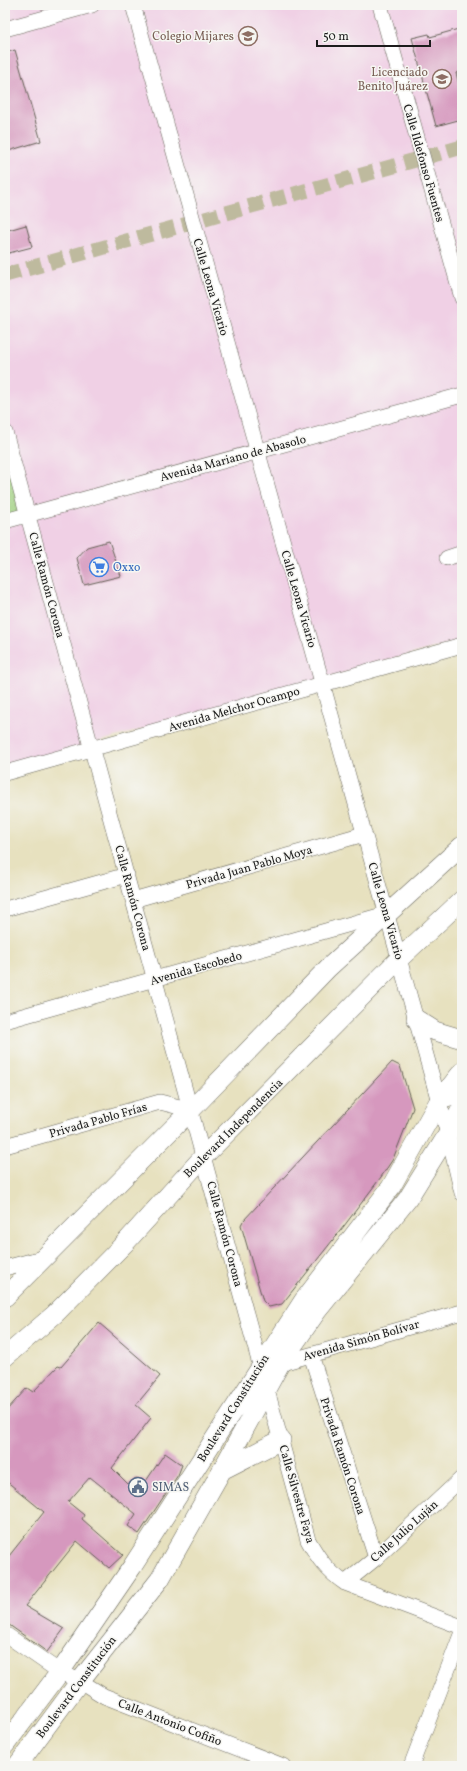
<svg xmlns="http://www.w3.org/2000/svg" width="467" height="1771" viewBox="0 0 467 1771" font-family="Vollkorn,serif">
	<style>
		.built { fill: #f0d0e5 }
		.green { fill: #9ecf7e; stroke: #5d764d }
		.building { fill: #d698be }
		.lines { fill: none; stroke-linecap: round; stroke-linejoin: round }
		.minor-tunnel { stroke: #beba9e; stroke-width: 15; stroke-dasharray: 15 8; stroke-linecap: butt }
		.minor-casing { stroke: #636155; stroke-width: 16 }
		.major-casing { stroke: #636155; stroke-width: 20 }
		.minor { stroke: #fff; stroke-width: 15 }
		.major { stroke: #fff; stroke-width: 19 }
		.labels { text-anchor: middle; stroke-width: 3; stroke-linejoin: round; paint-order: stroke }
		.education-label { font-size: 12px; fill: #785e54; stroke: #f6f6f2; text-anchor: end }
		.street-label { font-size: 12px; fill: #1c1c1c; stroke: #f6f6f2 }
		.shop-label { font-size: 12px; fill: #366cbe; stroke: #f6f6f2; text-anchor: start }
		.service-label { font-size: 12px; fill: #4e5e75; stroke: #f6f6f2; text-anchor: start }
	</style>
	<rect width="100%" height="100%" fill="#f6f6f2"/>
	<filter id="ink" filterUnits="userSpaceOnUse"><feTurbulence type="fractalNoise" baseFrequency=".025" numOctaves="2"/><feDisplacementMap in="SourceGraphic" scale="8" xChannelSelector="R" yChannelSelector="G"/><feConvolveMatrix kernelMatrix="1 2 1 2 8 2 1 2 1" color-interpolation-filters="sRGB"/></filter>
	<filter id="wash" filterUnits="userSpaceOnUse"><feTurbulence type="fractalNoise" baseFrequency=".012" numOctaves="4" result="noise"/><feDisplacementMap in="SourceGraphic" scale="16" xChannelSelector="R" yChannelSelector="G"/><feGaussianBlur stdDeviation="0.9" result="paint"/><feColorMatrix in="noise" values="0 0 0 0 0 0 0 0 0 0 0 0 0 0 0 0 0 1.4 0 .05"/><feComposite in="paint" operator="in"/></filter>
	<g filter="url(#wash)">
		<rect width="100%" height="100%" fill="#e7e1bf"/>
		<!-- built -->
		<path class="built" d="M5 5H462V640L5 768Z"/>
		<!-- green -->
		<path class="green" d="M5 433 27 513 5 520Z"/>
		<g id="blocks">
			<!-- building -->
			<path class="building" d="M462 28V71L456 73 462 98V119L436 126 412 38 429 34 430 37Z
				M15 50 41 141 5 152V53Z
				M26 225 32 247 5 254V231Z
				M109 541 121 576 84 585 77 558 87 547Z
				M392 1062 400 1066 413 1108 393 1159 381 1177 344 1226 282 1304 269 1307 263 1301 241 1225 243 1221Z
				M99 1323 160 1376 136 1405 151 1418 112 1468 128 1484 136 1478 146 1481 165 1453 182 1465 178 1475 139 1534 128 1526 136 1514 90 1477 68 1502 84 1515 82 1519 123 1555 109 1568 77 1541 25 1606 64 1629 47 1652 5 1622V1561L44 1512 5 1480V1412L27 1388 33 1392 58 1366 61 1367Z"/>
		</g>
	</g>
	<g filter="url(#ink)">
		<use href="#blocks" fill-opacity="0" stroke="#636155" stroke-width="1"/>
		<g class="lines">
			<!-- minor-tunnel -->
			<path class="minor-tunnel" d="M5 275 462 147"/>
			<defs>
				<path id="minor" d="M133 5 448 1134 462 1193
					M380 5 462 298
					M5 29 92 5
					M5 432 308 1540C318 1558 327 1571 345 1583L462 1627
					M5 521 462 395
					M447 558 462 553
					M5 773 462 645
					M133 900 364 834
					M5 909 127 875
					M5 1021 386 914
					M439 1101 462 1095
					M5 1146 160 1102 191 1110
					M5 1268 46 1257
					M311 1355 376 1558
					M275 1365 462 1312
					M345 1583 376 1558 462 1478
					M5 1634 60 1672 80 1681 104 1696 283 1766
					M411 1766 462 1632"/>
				<path id="major" d="M416 1019 435 1031 462 1039
					M5 1297 191 1110 328 968 462 846
					M5 1357 55 1314 126 1242 204 1156 399 959 462 900
					M222 1470 281 1440
					M5 1745 60 1672 132 1567 304 1300 391 1187 439 1101 462 1072
					M17 1766 80 1681 160 1579 222 1470 280 1364 317 1311 407 1200 448 1134 462 1107"/>
			</defs>
			<!-- minor casing -->
			<use href="#minor" class="minor-casing"/>
			<!-- major casing -->
			<use href="#major" class="major-casing"/>
			<!-- minor -->
			<use href="#minor" class="minor"/>
			<!-- major -->
			<use href="#major" class="major"/>
		</g>
	</g>
	<!-- icons -->
	<defs>
		<symbol id="school-ring" viewBox="-11 -11 22 22"><circle r="9.5" fill="#f6f6f2" stroke="#8d6e63" stroke-width="1.5"/><path d="M0-5L7-2L0 1L-7-2ZM-4 1L0 2.5L4 1V4Q0 6-4 4Z" fill="#8d6e63"/></symbol>
		<symbol id="supermarket-ring" viewBox="-11 -11 22 22"><circle r="9.5" fill="#f6f6f2" stroke="#3f7fe0" stroke-width="1.5"/><path d="M-6-5.5h2.5l.6 2H6L4.5 2H-2.5L-4.4-4H-6ZM-1.5 3.2a1.3 1.3 0 1 0 .1 0ZM3 3.2a1.3 1.3 0 1 0 .1 0Z" fill="#3f7fe0"/></symbol>
		<symbol id="civic-ring" viewBox="-11 -11 22 22"><circle r="9.5" fill="#f6f6f2" stroke="#5c6f8a" stroke-width="1.5"/><path d="M-.6-6.5H3V-4.5H.6V-3L4-1V1h2V6H-6V1h2V-1L-.6-3ZM-1.2 2.5V6h2.4V2.5Z" fill="#5c6f8a"/></symbol>
	</defs>
	<g fill-rule="evenodd">
		<use href="#school-ring" x="237" y="25" width="22" height="22"/>
		<use href="#school-ring" x="431" y="68" width="22" height="22"/>
		<use href="#supermarket-ring" x="88" y="556" width="22" height="22"/>
		<use href="#civic-ring" x="127" y="1476" width="22" height="22"/>
	</g>
	<g class="labels">
		<!-- education labels -->
		<g class="education-label">
			<text x="234" y="40">Colegio Mijares</text>
			<text x="428" y="76">Licenciado<tspan x="428" dy="14">Benito Juárez</tspan></text>
		</g>
		<!-- street labels -->
		<g class="street-label">
			<text transform="translate(424 163) rotate(74)" y="4">Calle Ildefonso Fuentes</text>
			<text transform="translate(211 287) rotate(74)" y="4">Calle Leona Vicario</text>
			<text transform="translate(233 458) rotate(-15)" y="4">Avenida Mariano de Abasolo</text>
			<text transform="translate(47 585) rotate(75)" y="4">Calle Ramón Corona</text>
			<text transform="translate(299 599) rotate(74)" y="4">Calle Leona Vicario</text>
			<text transform="translate(234 709) rotate(-16)" y="4">Avenida Melchor Ocampo</text>
			<text transform="translate(249 867) rotate(-16)" y="4">Privada Juan Pablo Moya</text>
			<text transform="translate(133 898) rotate(75)" y="4">Calle Ramón Corona</text>
			<text transform="translate(386 911) rotate(74)" y="4">Calle Leona Vicario</text>
			<text transform="translate(196 968) rotate(-16)" y="4">Avenida Escobedo</text>
			<text transform="translate(98 1120) rotate(-16)" y="4">Privada Pablo Frías</text>
			<text transform="translate(233 1128) rotate(-45)" y="4">Boulevard Independencia</text>
			<text transform="translate(225 1234) rotate(75)" y="4">Calle Ramón Corona</text>
			<text transform="translate(361 1340) rotate(-16)" y="4">Avenida Simón Bolívar</text>
			<text transform="translate(233 1408) rotate(-58)" y="4">Boulevard Constitución</text>
			<text transform="translate(343 1456) rotate(72)" y="4">Privada Ramón Corona</text>
			<text transform="translate(297 1494) rotate(74)" y="4">Calle Silvestre Faya</text>
			<text transform="translate(404 1531) rotate(-42)" y="4">Calle Julio Luján</text>
			<text transform="translate(76 1687) rotate(-53)" y="4">Boulevard Constitución</text>
			<text transform="translate(170 1722) rotate(21)" y="4">Calle Antonio Cofiño</text>
		</g>
		<!-- shop labels -->
		<g class="shop-label">
			<text x="113" y="571">Oxxo</text>
		</g>
		<!-- service labels -->
		<g class="service-label">
			<text x="152" y="1491">SIMAS</text>
		</g>
	</g>
	<!-- margin -->
	<rect width="467" height="1771" fill="none" stroke="#f6f6f2" stroke-width="20"/>
	<!-- scale -->
	<path d="M317 40v6h113v-6" fill="none" stroke="#1c1c1c" stroke-width="2"/>
	<text x="323" y="40" font-size="12" fill="#1c1c1c" stroke="#f6f6f2" stroke-width="3" paint-order="stroke">50 m</text>
</svg>
